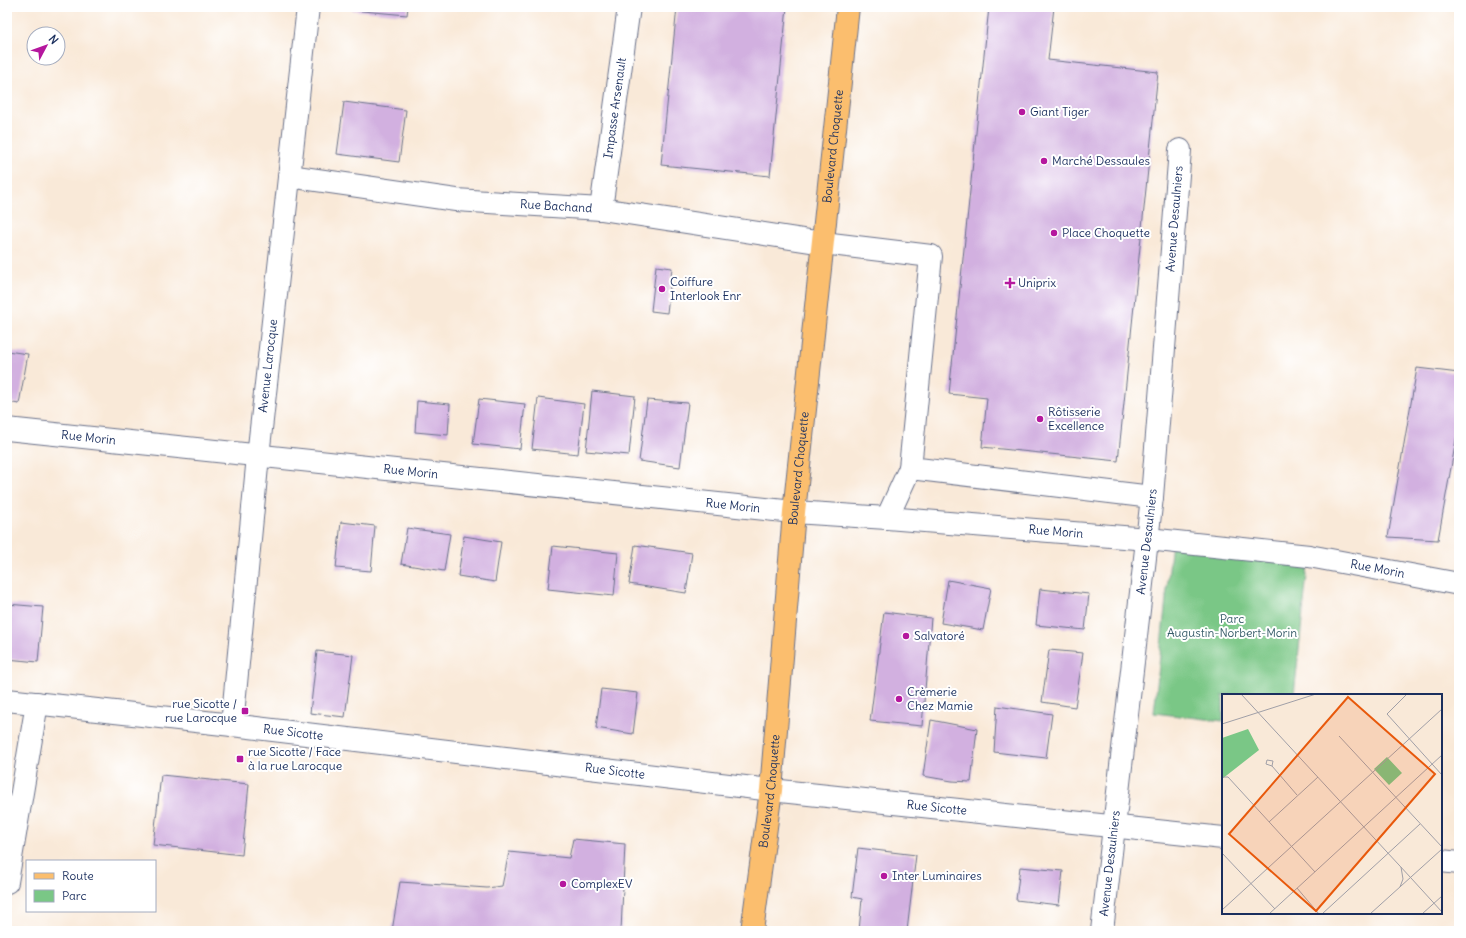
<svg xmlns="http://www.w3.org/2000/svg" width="1466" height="938" viewBox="0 0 1466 938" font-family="Delius,sans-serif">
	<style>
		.green { fill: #7ac786; stroke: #4a7b72 }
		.building { fill: #d2b0e0 }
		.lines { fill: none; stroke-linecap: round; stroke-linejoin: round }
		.minor-casing { stroke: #697089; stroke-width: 24 }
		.major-casing { stroke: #697089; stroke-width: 24 }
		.minor { stroke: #fff; stroke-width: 22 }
		.major { stroke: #fbbe6e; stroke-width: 22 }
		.poi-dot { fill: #b5179e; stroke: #fff; stroke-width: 1.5 }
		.labels { text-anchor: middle; stroke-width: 4; stroke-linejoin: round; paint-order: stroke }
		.street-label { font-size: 12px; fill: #1b2f5e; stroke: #fff }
		.poi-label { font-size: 12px; fill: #1b2f5e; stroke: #fff; text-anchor: start }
		.park-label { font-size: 12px; fill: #385d6a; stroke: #fff }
		.inset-road { fill: none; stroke: #a09fa7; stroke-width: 1 }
		.view { fill: #e8590c; fill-opacity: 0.15; stroke: #e8590c; stroke-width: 2 }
		.inset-edge { fill: none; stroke: #1b2f5e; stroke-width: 2 }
	</style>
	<rect width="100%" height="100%" fill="#fff"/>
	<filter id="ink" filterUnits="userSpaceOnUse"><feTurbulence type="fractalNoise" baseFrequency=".025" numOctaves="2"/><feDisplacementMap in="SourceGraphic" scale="8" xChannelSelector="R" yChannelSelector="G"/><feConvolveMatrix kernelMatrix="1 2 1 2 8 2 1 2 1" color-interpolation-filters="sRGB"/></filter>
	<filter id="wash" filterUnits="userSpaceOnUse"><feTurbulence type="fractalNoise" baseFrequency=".012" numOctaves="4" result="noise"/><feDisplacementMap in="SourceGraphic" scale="16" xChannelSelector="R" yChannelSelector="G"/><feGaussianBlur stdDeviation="0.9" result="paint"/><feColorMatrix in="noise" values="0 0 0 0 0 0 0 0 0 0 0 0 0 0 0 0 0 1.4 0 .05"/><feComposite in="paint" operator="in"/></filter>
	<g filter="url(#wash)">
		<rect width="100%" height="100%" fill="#f9e9d8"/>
		<!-- green -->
		<path class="green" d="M1172 541 1309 556 1294 695H1223V721L1154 713Z"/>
		<g id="blocks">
			<!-- building -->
			<path class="building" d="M351 7H408L407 15 351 10Z
				M677 7H787L770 176 661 165Z
				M989 7H1054L1048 60 1158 72 1118 461 982 447 987 398 949 394Z
				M344 102 406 110 399 162 337 154Z
				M656 266 672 268 667 313 651 311Z
				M7 351 28 354 19 404 7 402Z
				M1417 368 1459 373V423L1438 540 1388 537Z
				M592 391 635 396 629 455 586 451Z
				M538 398 584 404 578 454 532 449Z
				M479 399 525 404 520 449 473 444Z
				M647 400 688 403 680 467 639 461Z
				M417 401 450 404 448 435 415 432Z
				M341 522 375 526 371 571 336 568Z
				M407 528 450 534 444 571 401 564Z
				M464 536 501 542 495 582 458 576Z
				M635 545 692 553 686 593 629 584Z
				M553 546 618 553 614 596 548 589Z
				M948 580 991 588 983 630 941 623Z
				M1040 589 1089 594 1085 630 1036 625Z
				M7 604 43 607 38 662 7 659Z
				M884 612 931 618 922 726 870 721Z
				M1049 650 1083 653 1075 707 1042 702Z
				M317 651 353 655 345 717 310 713Z
				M601 689 638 693 633 734 596 728Z
				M997 706 1052 714 1046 758 994 752Z
				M931 720 977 729 971 782 952 781 923 776Z
				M161 775 249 784 242 855 153 845Z
				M573 839 625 844 621 931H392L400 882 487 888 502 886 509 852 569 858Z
				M858 848 916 855 907 931H859L862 899 852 897Z
				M1020 867 1063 871 1059 905 1016 900Z"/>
		</g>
	</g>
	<g filter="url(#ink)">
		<use href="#blocks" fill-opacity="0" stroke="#697089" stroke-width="1"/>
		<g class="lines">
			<defs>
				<g id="minor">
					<path id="s1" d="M289 176 456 200 601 209 823 243 931 256 910 468 1152 497"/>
					<path id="s2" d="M601 209 629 7"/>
					<path id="s3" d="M7 429 794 512 887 518 1148 539 1309 556 1459 584"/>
					<path d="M887 518 910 468"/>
					<path id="s4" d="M7 700 232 725 771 790 1223 838"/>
					<path id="s5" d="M232 725 258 456 308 7"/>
					<path d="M1441 861 1459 863"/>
					<path d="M7 882 37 703"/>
					<path id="s6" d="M1102 931 1152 497 1180 150"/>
				</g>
				<g id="major">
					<path id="s7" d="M752 931 771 790 794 512 848 7"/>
				</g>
			</defs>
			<!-- minor casing -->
			<use href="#minor" class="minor-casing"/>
			<!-- major casing -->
			<use href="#major" class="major-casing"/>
			<!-- minor -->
			<use href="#minor" class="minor"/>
			<!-- major -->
			<use href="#major" class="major"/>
		</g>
	</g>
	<!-- markers -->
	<g class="poi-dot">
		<circle cx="1022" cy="112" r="4"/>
		<circle cx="1044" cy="161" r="4"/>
		<circle cx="1054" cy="233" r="4"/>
		<path d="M1008 277h4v4h4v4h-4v4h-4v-4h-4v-4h4z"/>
		<circle cx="662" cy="289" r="4"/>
		<circle cx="1040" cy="419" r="4"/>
		<circle cx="906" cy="636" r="4"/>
		<circle cx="899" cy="699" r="4"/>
		<rect x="241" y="707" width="8" height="8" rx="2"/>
		<rect x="236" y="755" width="8" height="8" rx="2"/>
		<circle cx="884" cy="876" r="4"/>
		<circle cx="563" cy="884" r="4"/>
	</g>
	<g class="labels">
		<!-- street labels -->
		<g class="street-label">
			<text dy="4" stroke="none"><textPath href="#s2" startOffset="102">Impasse Arsenault</textPath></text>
			<text dy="4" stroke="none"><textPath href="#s7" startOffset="789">Boulevard Choquette</textPath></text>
			<text dy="4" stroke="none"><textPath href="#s1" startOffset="269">Rue Bachand</textPath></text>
			<text dy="4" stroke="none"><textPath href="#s6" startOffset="716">Avenue Desaulniers</textPath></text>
			<text dy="4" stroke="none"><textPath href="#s5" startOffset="361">Avenue Larocque</textPath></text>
			<text dy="4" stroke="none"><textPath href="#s3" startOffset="82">Rue Morin</textPath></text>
			<text dy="4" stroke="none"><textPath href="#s7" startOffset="465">Boulevard Choquette</textPath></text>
			<text dy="4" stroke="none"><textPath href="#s3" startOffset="406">Rue Morin</textPath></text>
			<text dy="4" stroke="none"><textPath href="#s3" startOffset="730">Rue Morin</textPath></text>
			<text dy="4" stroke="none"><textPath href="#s3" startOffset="1054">Rue Morin</textPath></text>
			<text dy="4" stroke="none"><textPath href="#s6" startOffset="392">Avenue Desaulniers</textPath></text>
			<text dy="4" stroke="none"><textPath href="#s3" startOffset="1378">Rue Morin</textPath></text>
			<text dy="4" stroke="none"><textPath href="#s4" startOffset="288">Rue Sicotte</textPath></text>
			<text dy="4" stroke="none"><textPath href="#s4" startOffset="612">Rue Sicotte</textPath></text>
			<text dy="4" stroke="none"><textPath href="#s7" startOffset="141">Boulevard Choquette</textPath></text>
			<text dy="4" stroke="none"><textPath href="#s4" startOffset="936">Rue Sicotte</textPath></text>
			<text dy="4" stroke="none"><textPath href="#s6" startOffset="68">Avenue Desaulniers</textPath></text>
		</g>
		<!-- poi labels -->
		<g class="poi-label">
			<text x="1030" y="116">Giant Tiger</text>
			<text x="1052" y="165">Marché Dessaules</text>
			<text x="1062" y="237">Place Choquette</text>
			<text x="670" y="286">Coiffure<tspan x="670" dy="14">Interlook Enr</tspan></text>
			<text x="1018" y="287">Uniprix</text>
			<text x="1048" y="416">Rôtisserie<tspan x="1048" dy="14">Excellence</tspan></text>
			<text x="914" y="640">Salvatoré</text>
			<text x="907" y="696">Crèmerie<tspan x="907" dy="14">Chez Mamie</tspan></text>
			<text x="237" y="708" text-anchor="end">rue Sicotte /<tspan x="237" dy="14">rue Larocque</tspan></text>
			<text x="248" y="756">rue Sicotte / Face<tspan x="248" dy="14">à la rue Larocque</tspan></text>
			<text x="892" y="880">Inter Luminaires</text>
			<text x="571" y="888">ComplexEV</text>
		</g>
		<!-- park labels -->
		<g class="park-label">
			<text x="1232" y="623">Parc<tspan x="1232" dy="14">Augustin-Norbert-Morin</tspan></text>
		</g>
	</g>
	<!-- overview -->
	<g transform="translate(1222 694)">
		<rect width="220" height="220" fill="#f9e9d8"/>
		<path d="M26 35 37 56 0 85V44ZM165 63 180 79 167 91 152 75Z" fill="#7ac786"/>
		<path class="inset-road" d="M19 0 189 184M185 0 165 20 220 81M0 30 94 0M117 42 220 153M50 72 51 67 45 66 44 70 50 72 75 101M0 83H6L93 178M47 128 96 83M0 159 53 215M189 184 220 218M178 193 181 185 179 173M75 194 97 220M0 216 220 15M47 220 220 61M100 220 198 130M148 220 220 155M200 220 220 202"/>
		<path class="view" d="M126 3 213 80 94 217 7 140Z"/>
		<rect width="220" height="220" class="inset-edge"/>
	</g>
	<!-- margin -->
	<rect width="1466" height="938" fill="none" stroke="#fff" stroke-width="24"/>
	<!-- legend -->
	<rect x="26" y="860" width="130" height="52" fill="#ffffff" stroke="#a4acbf"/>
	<rect x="34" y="873" width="20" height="6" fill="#fbbe6e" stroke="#a4acbf"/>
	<text x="62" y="880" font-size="12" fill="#1b2f5e">Route</text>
	<rect x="34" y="890" width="20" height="12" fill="#7ac786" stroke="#a4acbf"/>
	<text x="62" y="900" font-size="12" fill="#1b2f5e">Parc</text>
	<!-- north arrow -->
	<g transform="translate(46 46) rotate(49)"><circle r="19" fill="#ffffff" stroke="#a4acbf"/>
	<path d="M0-3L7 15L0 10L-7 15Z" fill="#b5179e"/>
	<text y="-6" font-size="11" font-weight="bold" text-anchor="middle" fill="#1b2f5e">N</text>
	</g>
</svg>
